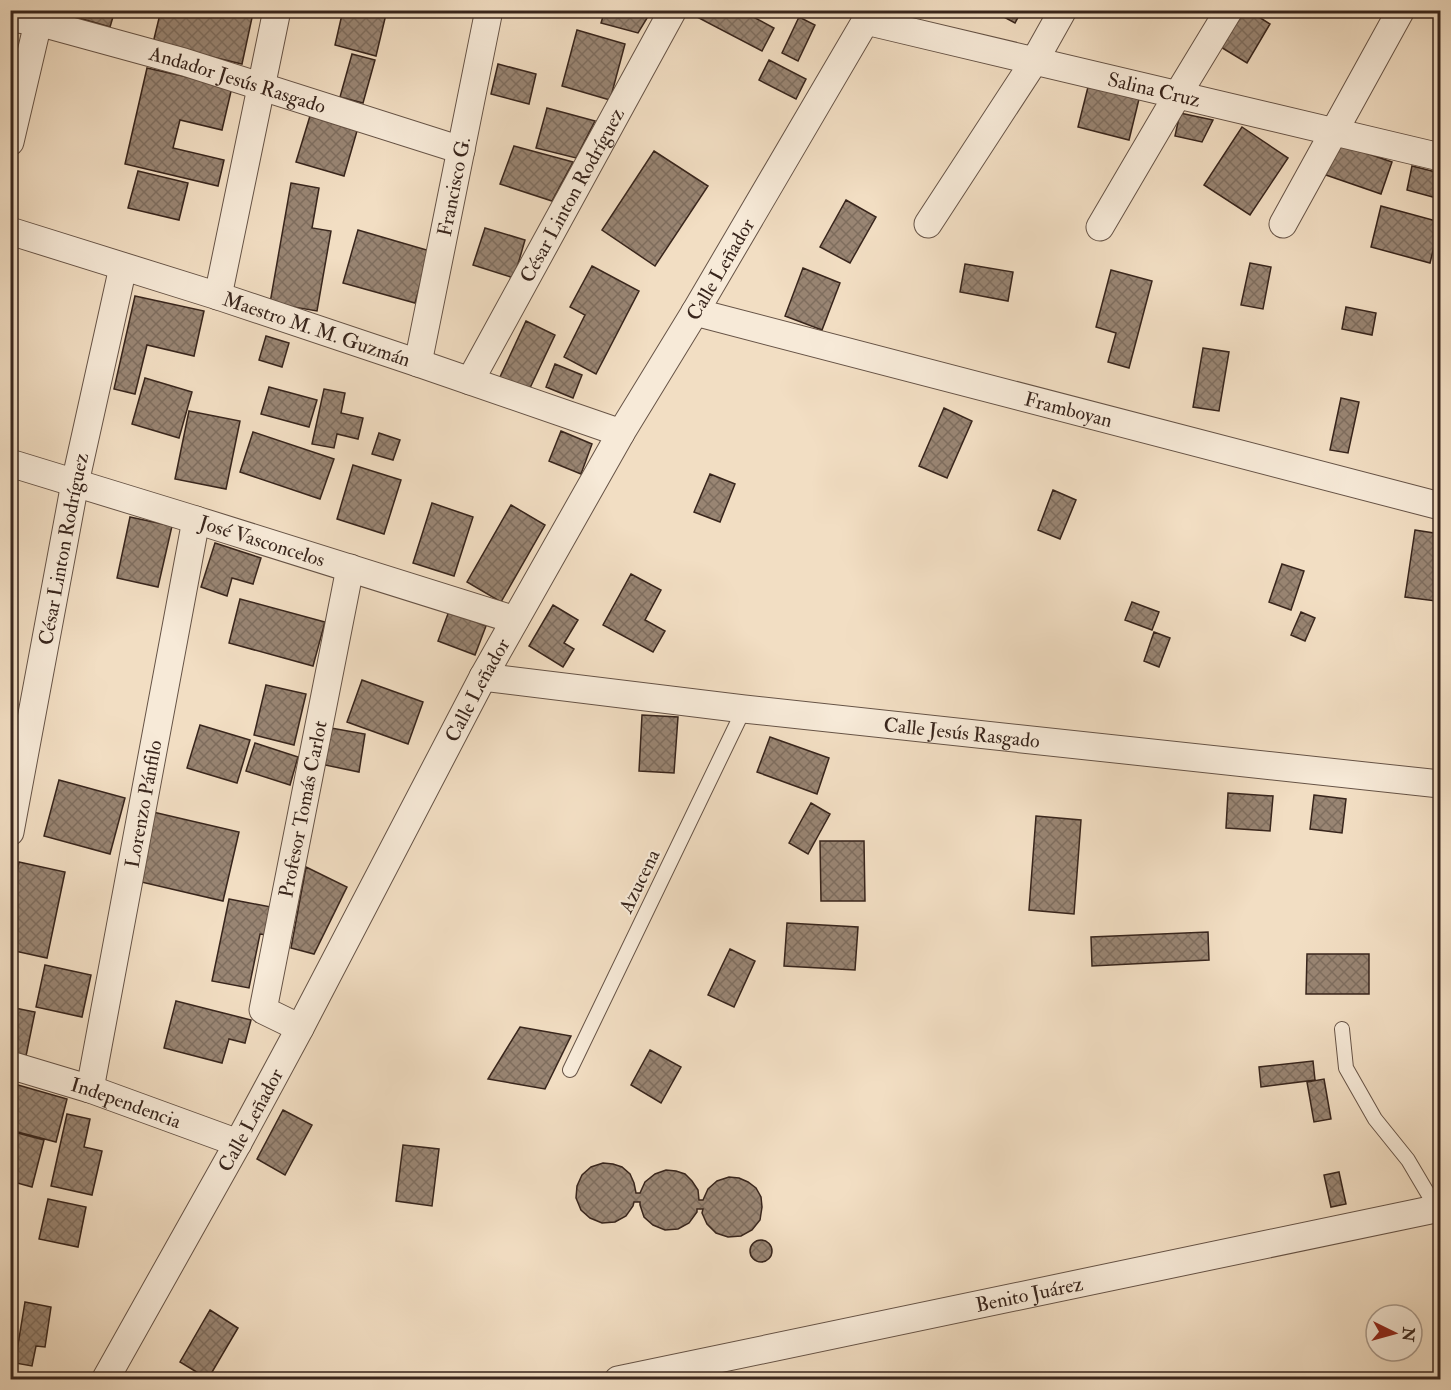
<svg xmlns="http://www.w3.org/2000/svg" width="1451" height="1390" viewBox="0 0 1451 1390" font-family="'IM FELL Double Pica',serif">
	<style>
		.building { fill: url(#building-cross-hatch); stroke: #38251c; stroke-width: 1.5 }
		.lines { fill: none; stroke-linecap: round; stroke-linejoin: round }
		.service-casing { stroke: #665346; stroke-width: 16 }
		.minor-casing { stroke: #665346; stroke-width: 29 }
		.service { stroke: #f7ead8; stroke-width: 14 }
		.minor { stroke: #f7ead8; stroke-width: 27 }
		.labels { text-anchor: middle; stroke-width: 4.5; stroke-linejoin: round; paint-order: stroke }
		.street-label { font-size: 20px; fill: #38251c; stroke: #f7ead8 }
	</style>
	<defs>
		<pattern id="building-cross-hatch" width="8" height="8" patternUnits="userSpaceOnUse" patternTransform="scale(1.5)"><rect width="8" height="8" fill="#998573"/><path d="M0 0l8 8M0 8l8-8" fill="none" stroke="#7e6d5e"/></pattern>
	</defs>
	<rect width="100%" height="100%" fill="#f2dec3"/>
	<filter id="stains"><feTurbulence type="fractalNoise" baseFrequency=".00333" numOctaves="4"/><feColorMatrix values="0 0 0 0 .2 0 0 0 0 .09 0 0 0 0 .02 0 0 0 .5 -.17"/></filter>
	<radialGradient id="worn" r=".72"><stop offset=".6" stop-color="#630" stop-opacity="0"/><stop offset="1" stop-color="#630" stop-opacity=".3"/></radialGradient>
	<!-- building -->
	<path class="building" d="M58 10H115L110 27 58 12Z
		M161 10H244L253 13 242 64 153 43Z
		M343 10H387L376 56 335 45Z
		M605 10H652L638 33 601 23Z
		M698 10H740L774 28 762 51 695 16Z
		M991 10H1022L1015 23Z
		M1240 10H1248L1270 24 1247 63 1219 46Z
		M799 17 815 25 798 61 782 53Z
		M577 30 625 44 610 100 562 86Z
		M352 54 375 60 363 103 340 97Z
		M769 60 806 79 796 99 759 80Z
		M498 64 536 74 529 104 491 94Z
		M147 68 232 87 222 130 180 120 173 148 224 160 218 186 125 164Z
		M1088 87 1139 99 1129 140 1078 127Z
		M547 108 595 121 576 158 536 148Z
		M1180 113 1213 120 1202 142 1175 136Z
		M310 116 357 131 344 176 296 162Z
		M1242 127 1288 158 1250 215 1204 185Z
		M1334 142 1392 162 1381 194 1323 174Z
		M514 146 573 162 552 201 500 184Z
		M654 151 708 186 655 266 602 230Z
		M1412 166 1440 173V199L1407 190Z
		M138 171 188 183 179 220 128 208Z
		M291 183 319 188 312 228 331 231 317 311 270 303Z
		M846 200 876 217 850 263 820 247Z
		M1381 206 1440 222 1430 263 1371 247Z
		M485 228 525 240 514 278 473 265Z
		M358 230 430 251 415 303 343 283Z
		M1250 263 1271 267 1263 309 1241 305Z
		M965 264 1013 272 1008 301 960 292Z
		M592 266 639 291 596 374 564 357 585 315 570 307Z
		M803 268 840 283 822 330 785 316Z
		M1111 270 1152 281 1129 368 1108 362 1116 333 1096 327Z
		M135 296 204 311 194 356 147 345 135 394 114 389Z
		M1346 307 1376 313 1372 335 1342 329Z
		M526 321 555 335 529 390 500 377Z
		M266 336 289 343 282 367 259 360Z
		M1203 348 1229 352 1219 411 1193 407Z
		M555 364 582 375 573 398 546 387Z
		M145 378 192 392 179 438 132 424Z
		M269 387 317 400 309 427 261 414Z
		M324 389 345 393 341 413 363 418 358 439 337 434 334 448 312 444Z
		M1440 395V420L1437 419Z
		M1341 398 1359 402 1348 453 1330 450Z
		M944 408 972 421 947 478 919 466Z
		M189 411 240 421 226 489 175 479Z
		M561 431 592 444 581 474 549 461Z
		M253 432 334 459 320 499 240 472Z
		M379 433 400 440 393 460 372 454Z
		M353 465 401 480 384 534 337 519Z
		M710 474 735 484 720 522 694 512Z
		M1053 490 1076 500 1060 539 1038 530Z
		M432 503 473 517 454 576 413 563Z
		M511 505 545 525 501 602 467 582Z
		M130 517 172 526 158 587 117 578Z
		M1415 530 1440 534V577H1439L1436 601 1405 597Z
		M215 543 261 558 253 584 232 578 227 596 201 587Z
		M1282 564 1304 571 1291 610 1269 602Z
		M631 574 661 590 645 620 665 631 653 652 603 625Z
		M240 599 325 622 313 666 229 643Z
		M1132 602 1159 612 1152 630 1125 620Z
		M553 605 578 620 564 643 574 649 563 667 529 646Z
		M449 611 486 626 475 655 438 641Z
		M1301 612 1315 618 1305 641 1291 635Z
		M1154 632 1170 638 1159 667 1144 661Z
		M362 680 423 702 408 744 347 722Z
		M266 685 306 694 294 745 254 735Z
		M642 715 678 717 674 773 639 771Z
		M200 725 250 740 237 783 187 768Z
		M331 728 365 734 359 772 325 765Z
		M770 737 829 758 817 794 757 772Z
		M255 743 298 757 290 785 246 771Z
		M59 780 125 798 110 854 44 836Z
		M1228 793 1273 796 1270 831 1226 828Z
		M1314 795 1346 799 1342 833 1310 829Z
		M811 803 830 814 808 854 789 843Z
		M153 812 239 832 223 901 137 881Z
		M1036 816 1081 820 1074 914 1029 910Z
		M820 841H864L865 901H821Z
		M19 862 65 872 47 958 10 950V903Z
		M306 867 347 887 314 954 291 948Z
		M229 899 271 907 266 935 260 934 249 988 212 981Z
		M787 923 858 927 855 970 784 966Z
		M1208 932 1209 960 1092 966 1091 937Z
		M730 949 755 961 734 1007 708 995Z
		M1307 954H1369V994H1306Z
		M45 965 91 975 82 1017 36 1007Z
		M176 1001 251 1020 245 1043 229 1039 222 1063 164 1048Z
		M10 1007 35 1012 26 1056 10 1052Z
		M520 1027 571 1036 545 1089 488 1079Z
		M650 1050 681 1067 661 1103 631 1085Z
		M1313 1061 1315 1080 1261 1087 1259 1067Z
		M1324 1079 1331 1119 1314 1122 1307 1082Z
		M11 1083 67 1099 56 1142 10 1130Z
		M283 1110 312 1125 285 1175 257 1159Z
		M67 1114 90 1119 84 1147 102 1151 92 1195 51 1186Z
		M10 1131 44 1140 32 1187 10 1181Z
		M403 1145 439 1149 432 1206 396 1201Z
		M603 1163 613 1164 622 1167 630 1174 634 1183 636 1193H640L645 1182 655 1174 666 1170 676 1171 685 1174 692 1181 698 1190 699 1200H703L708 1189 717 1181 729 1177 739 1178 748 1182 756 1188 761 1197 762 1207 760 1220 752 1230 741 1236 728 1237 716 1233 707 1224 702 1213 703 1209H697V1212L689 1223 678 1229 665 1230 653 1225 644 1217 640 1205V1202H634L633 1206 626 1216 615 1222 602 1223 590 1218 581 1210 576 1198 577 1186 582 1175 591 1167Z
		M1339 1172 1346 1204 1331 1207 1324 1175Z
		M48 1199 86 1207 78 1247 39 1239Z
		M750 1251a11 11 0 1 1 22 0a11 11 0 1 1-22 0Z
		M25 1302 51 1307 45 1347 36 1346 32 1366 15 1363Z
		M210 1310 238 1328 208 1379 180 1362Z"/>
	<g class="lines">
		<defs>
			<path id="service" d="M1342 1029 1346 1068 1375 1119 1408 1160 1437 1209
				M570 1070 744 709"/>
			<g id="minor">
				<path id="s1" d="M10 18 38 22 184 62 461 150"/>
				<path id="s2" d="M866 21 1440 157"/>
				<path d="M10 142 41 10"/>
				<path d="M928 224 1035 60 1063 10"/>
				<path d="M1283 224 1401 10"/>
				<path d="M1100 227 1178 94 1229 10"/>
				<path id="s3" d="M10 231 218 296 418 363 621 433"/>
				<path d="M218 296 277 10"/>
				<path id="s4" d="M695 312 1440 506"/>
				<path id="s5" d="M418 363 489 10"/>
				<path id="s6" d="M470 381 673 10"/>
				<path id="s7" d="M10 463 196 520 515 620"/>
				<path id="s8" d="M483 677 744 709 1440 784"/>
				<path id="s9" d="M10 832 75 483 123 267"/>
				<path id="s10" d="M300 1028 263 1010 350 568"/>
				<path id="s11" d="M10 1065 90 1089 238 1143"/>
				<path id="s12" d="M90 1089 196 520"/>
				<path id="s13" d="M105 1380 238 1143 300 1028 483 677 621 433 695 312 872 10"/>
				<path id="s14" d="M618 1380 1440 1208"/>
			</g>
		</defs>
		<!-- service casing -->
		<use href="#service" class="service-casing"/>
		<!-- minor casing -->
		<use href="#minor" class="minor-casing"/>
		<!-- service -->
		<use href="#service" class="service"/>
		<!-- minor -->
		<use href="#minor" class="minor"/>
	</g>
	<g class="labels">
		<!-- street labels -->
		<g class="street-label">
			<text dy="7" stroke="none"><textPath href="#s1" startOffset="236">Andador Jesús Rasgado</textPath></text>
			<text dy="7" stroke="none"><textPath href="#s2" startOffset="296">Salina Cruz</textPath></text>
			<text dy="7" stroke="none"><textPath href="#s5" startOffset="180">Francisco G.</textPath></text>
			<text dy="7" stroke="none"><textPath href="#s6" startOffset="212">César Linton Rodríguez</textPath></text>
			<text dy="7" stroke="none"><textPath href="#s13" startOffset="1270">Calle Leñador</textPath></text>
			<text dy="7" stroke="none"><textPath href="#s3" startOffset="322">Maestro M. M. Guzmán</textPath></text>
			<text dy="7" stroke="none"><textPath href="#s4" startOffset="386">Framboyan</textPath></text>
			<text dy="7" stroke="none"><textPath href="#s7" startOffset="264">José Vasconcelos</textPath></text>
			<text dy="7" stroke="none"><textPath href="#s9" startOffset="288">César Linton Rodríguez</textPath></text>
			<text dy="7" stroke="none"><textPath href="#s13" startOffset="784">Calle Leñador</textPath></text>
			<text dy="7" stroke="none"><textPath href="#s8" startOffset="482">Calle Jesús Rasgado</textPath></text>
			<text dy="7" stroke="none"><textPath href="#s12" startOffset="290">Lorenzo Pánfilo</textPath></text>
			<text dy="7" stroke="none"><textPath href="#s10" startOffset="246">Profesor Tomás Carlot</textPath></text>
			<text transform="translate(639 881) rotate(-64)" y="7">Azucena</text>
			<text dy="7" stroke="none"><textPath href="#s11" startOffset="122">Independencia</textPath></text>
			<text dy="7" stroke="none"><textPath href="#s13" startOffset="298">Calle Leñador</textPath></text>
			<text dy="7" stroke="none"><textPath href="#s14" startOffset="420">Benito Juárez</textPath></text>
		</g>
	</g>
	<!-- margin -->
	<rect width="1451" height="1390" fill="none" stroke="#f2dec3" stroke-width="36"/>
	<rect x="12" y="12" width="1427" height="1366" fill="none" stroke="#38251c" stroke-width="3"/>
	<rect x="18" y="18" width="1415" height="1354" fill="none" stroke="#38251c" stroke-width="1.5"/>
	<!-- north arrow -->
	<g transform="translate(1394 1333) rotate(95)"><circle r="28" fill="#f7ead8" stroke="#ab9b8d" stroke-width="1.5"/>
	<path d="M0-4.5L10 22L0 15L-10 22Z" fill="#8f2418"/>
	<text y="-9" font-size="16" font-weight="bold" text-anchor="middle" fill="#38251c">N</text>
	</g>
	<rect width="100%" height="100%" filter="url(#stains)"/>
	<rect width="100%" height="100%" fill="url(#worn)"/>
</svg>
